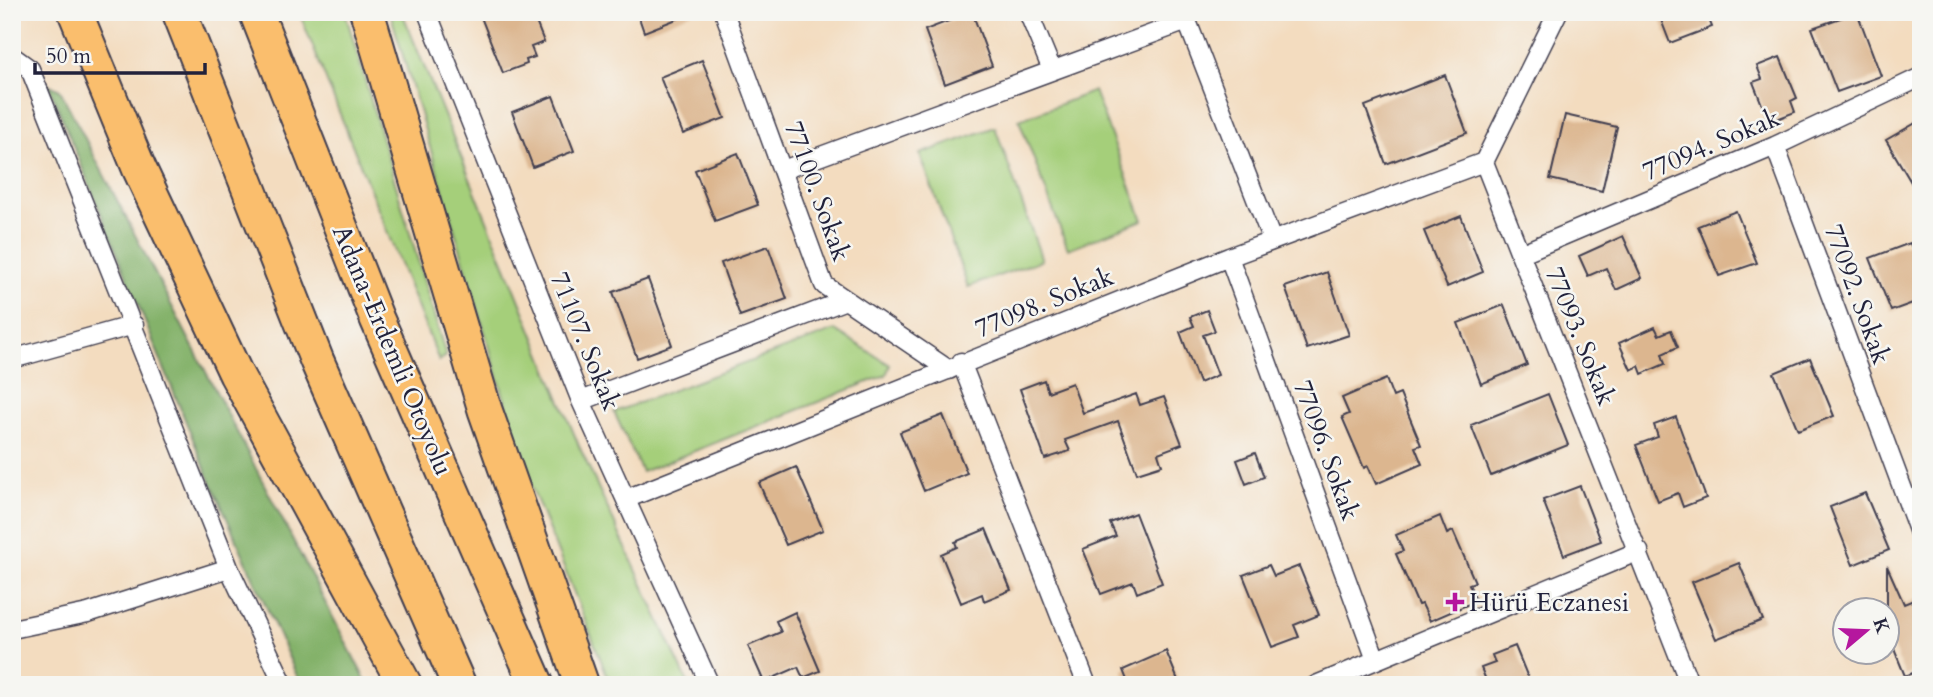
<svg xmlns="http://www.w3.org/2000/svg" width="1933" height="697" viewBox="0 0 1933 697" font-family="Cardo,serif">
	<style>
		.green { fill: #a5cf7a; stroke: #64785a; stroke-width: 2 }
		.forest { fill: #84b26a; stroke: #536a52; stroke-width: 2 }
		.building { fill: #dcb68f }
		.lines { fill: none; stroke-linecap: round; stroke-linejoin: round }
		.street-casing { stroke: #413e4f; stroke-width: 21 }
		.highway-casing { stroke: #413e4f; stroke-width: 37 }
		.street { stroke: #fff; stroke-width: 18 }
		.highway { stroke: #fabe6d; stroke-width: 33 }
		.poi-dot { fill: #b5179e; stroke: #f6f6f2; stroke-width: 2.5 }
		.labels { text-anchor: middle; stroke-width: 5; stroke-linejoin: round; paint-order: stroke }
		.street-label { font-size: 26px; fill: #22223b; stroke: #f6f6f2 }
		.poi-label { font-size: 26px; fill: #22223b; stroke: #f6f6f2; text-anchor: start }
	</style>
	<rect width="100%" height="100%" fill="#f6f6f2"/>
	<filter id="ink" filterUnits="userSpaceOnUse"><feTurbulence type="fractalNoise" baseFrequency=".0143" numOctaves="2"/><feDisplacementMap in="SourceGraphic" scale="14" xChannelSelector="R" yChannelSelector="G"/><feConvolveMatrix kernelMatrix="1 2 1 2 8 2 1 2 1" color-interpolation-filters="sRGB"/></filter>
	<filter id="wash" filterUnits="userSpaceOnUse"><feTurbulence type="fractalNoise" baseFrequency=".00686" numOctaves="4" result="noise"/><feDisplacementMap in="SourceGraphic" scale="28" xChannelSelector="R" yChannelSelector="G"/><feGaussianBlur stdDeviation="1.57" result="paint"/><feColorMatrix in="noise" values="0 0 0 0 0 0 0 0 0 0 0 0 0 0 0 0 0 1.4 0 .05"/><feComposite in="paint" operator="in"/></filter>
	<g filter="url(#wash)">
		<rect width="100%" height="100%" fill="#f3dcbf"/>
		<!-- green -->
		<path class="green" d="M299 12H345L446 356 439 361Z
			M390 12H402L579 446 689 685H611L528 478Z
			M1094 91 1143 220 1068 249 1019 120Z
			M995 127 1042 260 968 287 920 154Z
			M835 330 890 365 886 375 642 472 614 412Z"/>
		<!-- forest -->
		<path class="forest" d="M48 84 60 90 368 685H301L206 471Z"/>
		<g id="blocks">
			<!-- building -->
			<path class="building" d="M493 12H532L544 42 531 47 535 57 526 60 527 64 503 73 481 17Z
				M637 12H692V13L644 32Z
				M972 12 992 66 945 84 925 30Z
				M1658 12H1706L1712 27 1670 43Z
				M1857 12 1881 76 1837 92 1812 28Z
				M1780 57 1797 98 1791 101 1795 112 1769 122 1753 82 1762 79 1757 66Z
				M702 60 725 118 683 134 660 77Z
				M1445 75 1467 133 1386 164 1365 106Z
				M553 96 574 151 533 167 512 112Z
				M1565 115 1617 127 1602 191 1550 179Z
				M1921 120V199L1886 140Z
				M738 153 758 205 715 221 695 170Z
				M1736 211 1757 263 1719 276 1698 226Z
				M1461 216 1483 272 1447 287 1424 231Z
				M1623 236 1642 278 1616 290 1606 268 1588 276 1579 256Z
				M1910 243 1921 272V300L1891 311 1870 258Z
				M768 246 787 299 740 316 721 263Z
				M1327 272 1349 335 1307 349 1285 287Z
				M648 279 672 345 637 358 613 292Z
				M1504 305 1527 365 1481 384 1458 323Z
				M1207 310 1215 331 1203 335 1218 375 1199 383 1180 332 1194 326 1190 317Z
				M1655 327 1659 335 1671 330 1678 347 1662 354 1665 364 1642 374 1639 366 1631 370 1619 343Z
				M1810 358 1834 416 1798 430 1774 373Z
				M1386 379 1393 397 1400 394 1421 445 1415 447 1422 464 1376 484 1368 466 1364 468 1342 417 1349 414 1342 398Z
				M1044 380 1048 392 1072 383 1083 413 1136 394 1140 405 1164 397 1182 444 1158 453 1162 465 1137 473 1118 421 1065 440 1070 451 1045 459 1020 389Z
				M1548 394 1568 445 1491 476 1471 425Z
				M943 415 967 473 924 491 900 432Z
				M1676 417 1706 498 1683 507 1678 493 1658 501 1636 445 1658 437 1654 425Z
				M1255 453 1264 477 1246 484 1237 460Z
				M796 467 823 530 786 545 759 483Z
				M1580 486 1601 541 1564 555 1543 500Z
				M1865 493 1889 550 1853 565 1830 507Z
				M1135 513 1162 583 1137 593 1133 582 1101 594 1083 549 1116 536 1110 523Z
				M1440 516 1447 534 1453 531 1475 582 1469 584 1476 601 1430 621 1422 604 1418 605 1396 554 1403 551 1396 535Z
				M986 529 1011 590 984 601 982 594 961 603 941 554 957 547 955 542Z
				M1739 563 1763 620 1716 639 1692 582Z
				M1269 565 1274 576 1299 566 1319 615 1294 625 1299 637 1272 647 1243 575Z
				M1887 566 1904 604 1921 597V670L1905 676 1887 632Z
				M795 612 820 671 803 678 798 667 764 682 748 646 781 632 776 621Z
				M1515 646 1531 685H1488L1481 668 1495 663 1492 655Z
				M1166 651 1180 685H1129L1123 670Z"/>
		</g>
	</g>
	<g filter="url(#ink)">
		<use href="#blocks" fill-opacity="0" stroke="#413e4f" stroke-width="2"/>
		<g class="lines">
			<defs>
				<path id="street" d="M427 12 581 401 710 685
					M724 12 824 285 949 370
					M1028 12 1052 70
					M1190 12 1187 21 1272 240
					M1558 12 1484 162 1690 685
					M12 56 30 69 229 568 284 685
					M1775 146 1921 538
					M783 170 1187 21
					M1520 254 1775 146 1921 77
					M1229 257 1376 660
					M12 359 134 325
					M961 362 1087 685
					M581 401 846 300
					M626 499 1229 257 1484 162
					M12 629 88 613 229 568
					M1316 685 1639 551"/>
				<path id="highway" d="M75 12 139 168 236 374 405 685
					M179 12 317 361 459 685
					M256 12 377 319 537 685
					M367 12 485 410 582 685"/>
			</defs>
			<!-- street casing -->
			<use href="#street" class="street-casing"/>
			<!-- highway casing -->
			<use href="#highway" class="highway-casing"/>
			<!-- street -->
			<use href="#street" class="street"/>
			<!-- highway -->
			<use href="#highway" class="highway"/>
		</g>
	</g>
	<!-- markers -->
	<path class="poi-dot" d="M1451.5 591.5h7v7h7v7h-7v7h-7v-7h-7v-7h7z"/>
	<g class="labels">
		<!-- street labels -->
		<g class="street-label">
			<text transform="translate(1711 144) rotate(-23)" y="9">77094. Sokak</text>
			<text transform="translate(818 191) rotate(70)" y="9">77100. Sokak</text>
			<text transform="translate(1858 294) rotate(70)" y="9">77092. Sokak</text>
			<text transform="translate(1044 302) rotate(-22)" y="9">77098. Sokak</text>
			<text transform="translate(1581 336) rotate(68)" y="9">77093. Sokak</text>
			<text transform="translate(586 341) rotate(68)" y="9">71107. Sokak</text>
			<text transform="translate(393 350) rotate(67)" y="9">Adana-Erdemli Otoyolu</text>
			<text transform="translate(1327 450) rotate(70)" y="9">77096. Sokak</text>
		</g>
		<!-- poi labels -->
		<g class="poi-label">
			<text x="1469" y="611">Hürü Eczanesi</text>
		</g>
	</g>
	<!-- margin -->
	<rect width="1933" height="697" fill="none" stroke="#f6f6f2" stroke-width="42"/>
	<!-- north arrow -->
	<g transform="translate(1866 631) rotate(71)"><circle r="33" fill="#f6f6f2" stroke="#a1a1a9" stroke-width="2"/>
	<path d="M0-5L12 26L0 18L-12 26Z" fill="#b5179e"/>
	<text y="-10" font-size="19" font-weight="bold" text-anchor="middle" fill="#22223b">K</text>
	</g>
	<!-- scale -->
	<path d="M35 63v10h170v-10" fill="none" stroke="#22223b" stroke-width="3.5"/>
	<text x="46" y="63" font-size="21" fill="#22223b" stroke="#f6f6f2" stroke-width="5" paint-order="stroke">50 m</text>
</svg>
